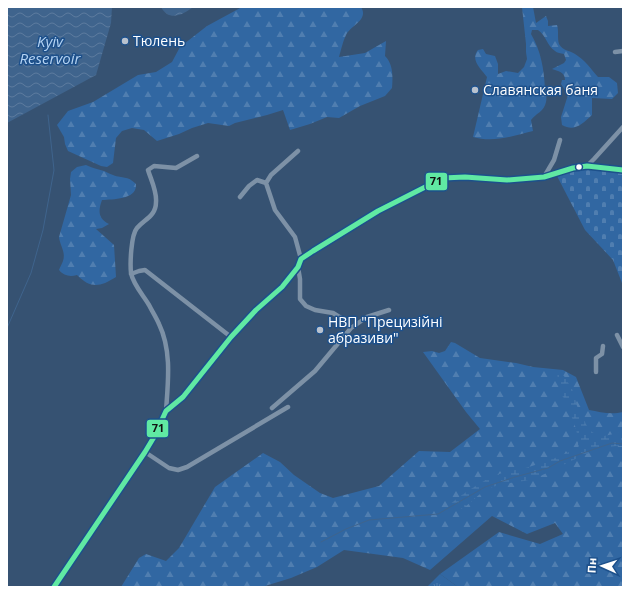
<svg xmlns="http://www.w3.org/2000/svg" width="630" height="594" viewBox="0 0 630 594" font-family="'Open Sans',sans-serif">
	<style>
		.grass { fill: url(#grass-tufts) }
		.forest { fill: url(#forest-firs) }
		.wetland { fill: url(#wetland-marsh) }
		.cemetery { fill: url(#cemetery-stones) }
		.water { fill: url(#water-waves) }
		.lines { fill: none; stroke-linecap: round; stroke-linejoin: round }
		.stream { stroke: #3f648d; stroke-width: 1 }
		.minor { stroke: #7d91a6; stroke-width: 4.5 }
		.bus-1-casing { stroke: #1d508b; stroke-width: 8 }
		.bus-1 { stroke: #60e9a3; stroke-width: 5 }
		.poi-dot { fill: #b9c2ce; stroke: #1d508b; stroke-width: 1.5 }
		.bus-dot { fill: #fff; stroke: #1d508b; stroke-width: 1.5 }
		.labels { text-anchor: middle; stroke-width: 3; stroke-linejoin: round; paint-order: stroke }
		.poi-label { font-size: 14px; fill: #fff; stroke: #1d508b; text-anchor: start }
		.water-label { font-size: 15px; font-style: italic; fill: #b4d3f3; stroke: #1d508b }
		.line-badge { stroke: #1d508b; stroke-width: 1.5 }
		.pale-badge-label { font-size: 11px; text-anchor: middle; font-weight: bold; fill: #111 }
	</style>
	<defs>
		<pattern id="grass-tufts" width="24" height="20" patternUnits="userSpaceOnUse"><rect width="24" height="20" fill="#3167a2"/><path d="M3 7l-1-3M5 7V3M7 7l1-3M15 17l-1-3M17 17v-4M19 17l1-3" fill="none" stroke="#507eb0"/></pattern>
		<pattern id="forest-firs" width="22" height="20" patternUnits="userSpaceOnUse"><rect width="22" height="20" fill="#3167a2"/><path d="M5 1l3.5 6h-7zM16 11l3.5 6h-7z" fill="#507eb0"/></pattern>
		<pattern id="wetland-marsh" width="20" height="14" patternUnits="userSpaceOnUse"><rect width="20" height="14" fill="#3167a2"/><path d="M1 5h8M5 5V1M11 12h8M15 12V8" fill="none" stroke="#507eb0"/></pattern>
		<pattern id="cemetery-stones" width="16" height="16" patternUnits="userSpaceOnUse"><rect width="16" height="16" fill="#3167a2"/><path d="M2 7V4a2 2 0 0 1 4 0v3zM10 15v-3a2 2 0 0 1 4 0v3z" fill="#507eb0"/></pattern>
		<pattern id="water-waves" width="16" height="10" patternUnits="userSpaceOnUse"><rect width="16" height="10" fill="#3f648d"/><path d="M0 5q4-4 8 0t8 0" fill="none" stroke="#5c7b9e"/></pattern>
	</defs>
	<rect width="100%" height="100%" fill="#365272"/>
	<!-- grass -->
	<path class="grass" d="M440 574 458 587H427Z"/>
	<!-- forest -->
	<path class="forest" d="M242 7H361C369 20 351 25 346 35 343 41 341 50 339 57L365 53 386 41 385 56C393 64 393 76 392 88L385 96 360 106 339 118 327 117 310 124 290 130 283 110 267 115 235 123 229 126 208 123 192 128 179 134 157 141 144 130 132 128 122 131 116 138 113 163 107 167 101 166 68 151 65 144 64 137 57 125 68 111 93 102 138 75 156 72 172 62 180 47 207 26Z
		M522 7H533L536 23 546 16 548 21V26L557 25C559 31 557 38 559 44 563 51 569 50 575 54 585 60 591 69 598 77H609L617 83 618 93 612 99 592 98V115C582 124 575 132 562 125L561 117 568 95 561 84 562 80H565C565 72 558 71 552 69L564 63 566 60 564 54C561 53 557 53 555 51 547 46 546 35 538 30H532L531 34C541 51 544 69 545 89 546 93 547 98 546 102 544 112 536 113 531 120L533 131C513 136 493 143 473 137L487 77C481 69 470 60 478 50L483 49 486 54 495 56 498 64V74L506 71 518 73 524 67 527 59 526 52V44Z
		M86 165C92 168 98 169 104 171 107 172 109 174 113 175 123 179 127 175 136 184 137 200 113 199 102 200 98 211 98 218 109 224L102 228 96 229 114 245 116 277C100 287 91 289 77 275 70 277 64 276 59 270 60 267 62 264 63 261 66 252 60 246 59 237L71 195 70 179 71 172 77 167Z
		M451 342 455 343 480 358 516 363 533 367 563 370 576 377 589 410C600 412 611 415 623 412V587H458L440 574 499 532 540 544 563 534 555 523 527 534 492 516 430 570 403 558 344 550 317 567 291 578 265 586 250 587H121L139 558 146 554 166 561 179 548 215 487 263 453 280 462 294 475 320 493 333 498 379 486 419 451 450 452 480 429 466 412 423 352 432 351 439 353 445 351Z"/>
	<!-- wetland -->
	<path class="wetland" d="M557 372 564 376 572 389 574 394 577 406 589 430 597 435 604 436 623 432V446C595 444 561 468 535 478 521 483 504 482 490 488 475 494 467 512 449 512V505C462 494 483 480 499 474 510 470 522 470 532 466 548 461 564 455 578 447 580 421 559 400 557 372Z"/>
	<!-- cemetery -->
	<path class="cemetery" d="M575 169 623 172 622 283 613 260 585 230 557 176Z"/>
	<!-- water -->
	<path class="water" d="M7 7H112L111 23 96 75 7 123Z
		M161 7H193C183 15 169 22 161 7Z"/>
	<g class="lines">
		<!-- stream -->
		<path class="stream" d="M7 328 31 273 43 230 54 170 48 115
			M321 542 346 529 369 520 438 514 485 487 515 477 548 468 560 461 612 443 623 444"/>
		<!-- minor -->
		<path class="minor" d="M615 52 623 51
			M298 151 271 175 266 183 275 210 295 237 301 259
			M587 166 594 159 623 127
			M544 177 554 160 560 140
			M240 197 249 186 257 180 266 183
			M131 274 139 271 145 270 231 337
			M351 328 367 317 389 310
			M617 335 623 347
			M596 372V358L602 354 603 346
			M272 408 315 371 351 328 341 318 333 313 315 310 306 306 300 299V279L298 267
			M166 411C168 382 172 351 159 324 156 317 152 311 149 305 143 295 133 284 131 273 130 263 131 235 137 228 145 219 156 216 156 202 157 191 151 180 148 170L154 166 176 168 197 156
			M145 452 169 468 178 470 187 467 288 407
			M54 587 145 452 154 437 166 411 183 397 231 337 256 310 282 287 298 267 301 259 313 251 378 211 443 178 465 177 507 180 544 177 573 168 587 166 623 170"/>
		<defs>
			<path id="bus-1" d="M54 587 145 452 154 437 166 411 183 397 231 337 256 310 282 287 298 267 301 259 313 251 378 211 443 178 465 177 507 180 544 177 573 168 587 166 623 170"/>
		</defs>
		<!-- bus-1 casing -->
		<use href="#bus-1" class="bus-1-casing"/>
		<!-- bus-1 -->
		<use href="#bus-1" class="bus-1"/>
	</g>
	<!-- markers -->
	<g class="poi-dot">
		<circle cx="125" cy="41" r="4"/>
		<circle cx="475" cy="90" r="4"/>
		<circle cx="320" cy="330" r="4"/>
	</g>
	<circle class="bus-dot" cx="579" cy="167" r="3.5"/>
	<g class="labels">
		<!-- poi labels -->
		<g class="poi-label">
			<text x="133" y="46">Тюлень</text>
			<text x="483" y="95">Славянская баня</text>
			<text x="328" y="327">НВП "Прецизійні<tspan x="328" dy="16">абразиви"</tspan></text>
		</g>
		<!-- water labels -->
		<g class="water-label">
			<text x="50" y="47">Kyiv<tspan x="50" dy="17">Reservoir</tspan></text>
		</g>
	</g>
	<g class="line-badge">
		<rect x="425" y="172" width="23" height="19" rx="4" fill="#60e9a3"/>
		<rect x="146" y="419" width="23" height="19" rx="4" fill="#60e9a3"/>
	</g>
	<g class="pale-badge-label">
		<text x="436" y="185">71</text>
		<text x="158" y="432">71</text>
	</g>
	<!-- border -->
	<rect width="630" height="594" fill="none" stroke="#ffffff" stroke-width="16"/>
	<!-- north arrow -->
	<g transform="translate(602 566) rotate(273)" stroke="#1d508b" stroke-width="3" paint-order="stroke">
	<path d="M0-3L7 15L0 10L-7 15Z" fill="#ffffff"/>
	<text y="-6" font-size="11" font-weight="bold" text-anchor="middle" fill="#ffffff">Пн</text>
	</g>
</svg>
